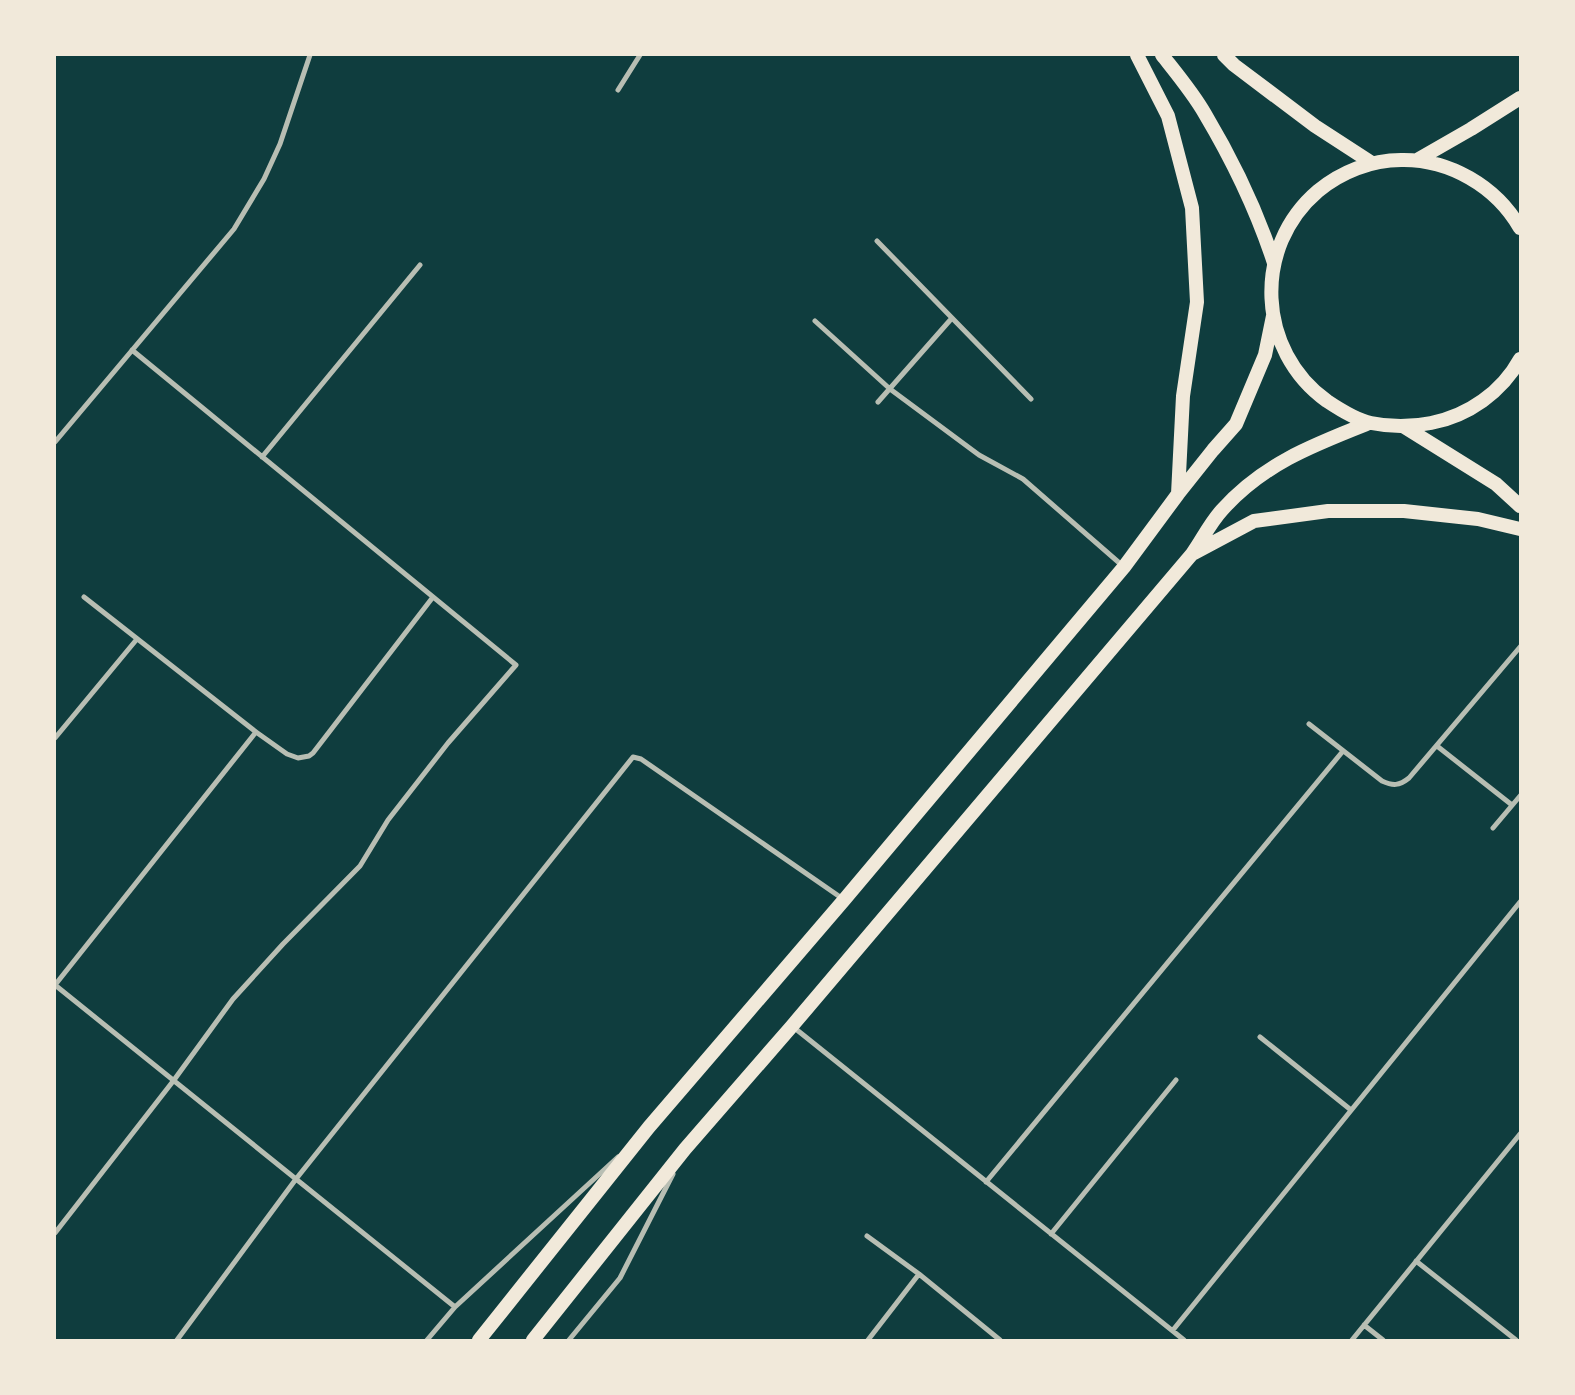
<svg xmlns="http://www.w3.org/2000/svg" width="1575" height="1395" viewBox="0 0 1575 1395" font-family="Mulish,sans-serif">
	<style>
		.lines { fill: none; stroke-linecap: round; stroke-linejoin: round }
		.minor { stroke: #b8beb3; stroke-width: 5 }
		.trunk { stroke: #f1e9da; stroke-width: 14 }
	</style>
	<rect width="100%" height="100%" fill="#0f3d3e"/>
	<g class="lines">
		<!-- minor -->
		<path class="minor" d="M618 90 640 55
			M877 241 1031 399
			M815 321 890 389 979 455 1023 479 1124 567
			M878 402 952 318
			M55 442 234 229 264 179 280 144 310 55
			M262 457 420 265
			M84 597 256 732 287 754 298 758 309 756 313 753 433 597
			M1309 724 1382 781C1393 786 1399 786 1409 778L1520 647
			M55 738 137 639
			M1437 746 1512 805
			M1493 828 1520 796
			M55 985 455 1307
			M55 985 256 732
			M792 1026 1184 1340
			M1260 1037 1351 1110
			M986 1182 1343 751
			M55 1233 174 1080 233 999 283 944 360 866 388 820 448 743 516 665 132 350
			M1051 1234 1176 1080
			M867 1236 919 1274 1000 1340
			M1416 1261 1516 1340
			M1364 1325 1383 1340
			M1173 1330 1520 902
			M177 1340 296 1179 633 757 641 759 843 899
			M427 1340 455 1307 618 1157
			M569 1340 620 1278 673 1174
			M868 1340 919 1274
			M1352 1340 1520 1134"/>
		<!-- trunk -->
		<path class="trunk" d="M1137 55 1168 116 1192 208 1197 302 1183 396 1178 494
			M1162 55C1177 74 1193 93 1205 114 1233 161 1257 211 1274 263
			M1224 55 1234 65 1315 126 1372 163
			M1417 160 1471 129 1520 98
			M1520 228C1496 186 1449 159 1401 160 1371 160 1341 172 1318 191 1252 247 1257 351 1327 401 1339 409 1356 420 1371 423 1390 427 1411 427 1431 423 1468 416 1502 392 1520 359
			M1403 426 1496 484 1520 506
			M1194 553 1254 521 1328 511H1404L1478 519 1520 529
			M479 1340 649 1127 844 900 1124 567 1178 494 1213 450 1236 424 1265 355 1273 316
			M533 1340 685 1149 792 1026 1192 554C1202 540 1210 523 1222 510 1263 464 1313 445 1369 423"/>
	</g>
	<!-- border -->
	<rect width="1575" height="1395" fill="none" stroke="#f1e9da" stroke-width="112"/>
</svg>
